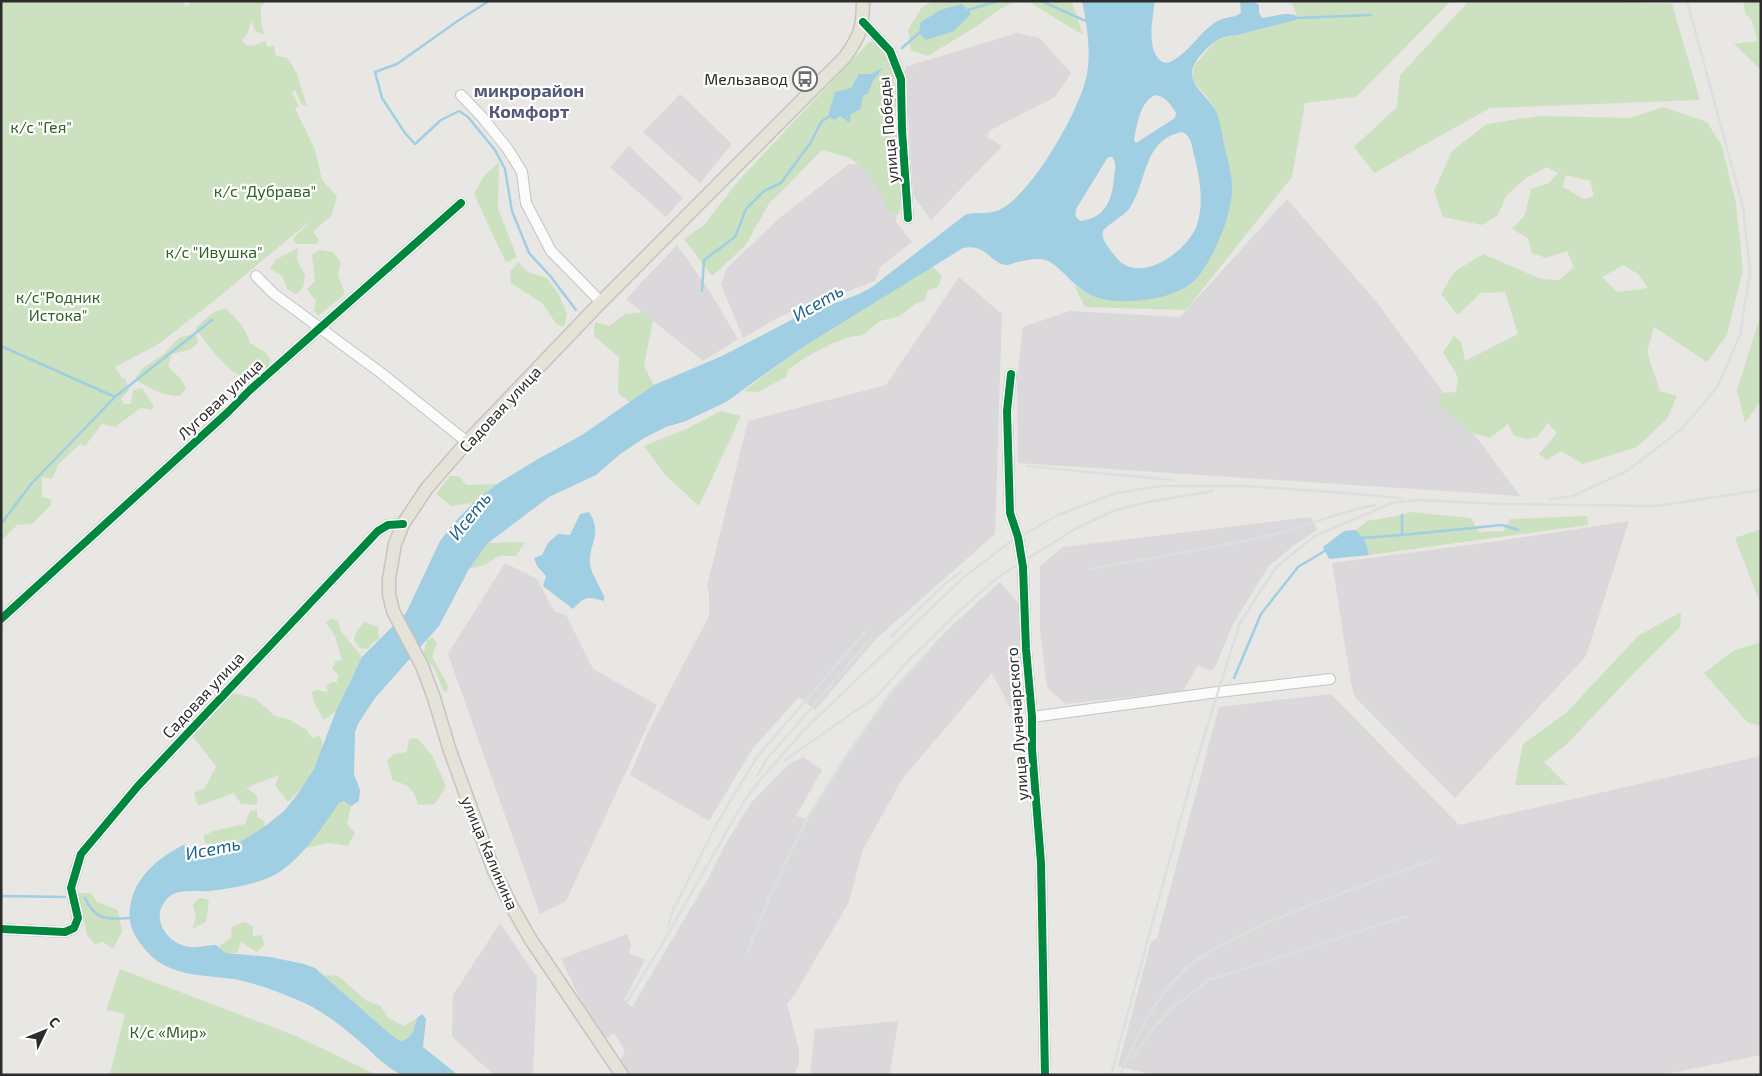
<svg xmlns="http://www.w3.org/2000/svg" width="1762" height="1076" viewBox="0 0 1762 1076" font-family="'Exo 2',sans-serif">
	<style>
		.industrial { fill: #dad8da }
		.green { fill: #cce1c0; fill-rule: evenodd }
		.water { fill: #a0cee2; fill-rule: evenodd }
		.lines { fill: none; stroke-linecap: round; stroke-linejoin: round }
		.stream { stroke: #a0cee2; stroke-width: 2.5 }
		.minor-casing { stroke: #c4c3c3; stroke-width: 12 }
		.major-casing { stroke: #c5c4c2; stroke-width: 15 }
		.minor { stroke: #fcfbfb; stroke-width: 10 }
		.major { stroke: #e5e2d7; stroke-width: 12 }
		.rail { stroke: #dedee0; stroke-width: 2.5 }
		.cycleway-casing { stroke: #fff; stroke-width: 11 }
		.cycleway { stroke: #00873e; stroke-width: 8 }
		.labels { text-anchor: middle; stroke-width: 4.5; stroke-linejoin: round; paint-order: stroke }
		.poi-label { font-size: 16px; fill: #2c2c2c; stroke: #fff; text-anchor: end }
		.park-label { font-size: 16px; fill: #2e6223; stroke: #fff }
		.street-label { font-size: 16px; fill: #2c2c2c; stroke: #fff }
		.neighbourhood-label { font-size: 18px; font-weight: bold; fill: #515778; stroke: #fff }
		.water-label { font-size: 18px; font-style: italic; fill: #1d6490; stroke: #fff }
	</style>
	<rect width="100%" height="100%" fill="#e9e7e3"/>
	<!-- industrial -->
	<path class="industrial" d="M1017 33 1040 38 1071 73 1055 97 989 131 987 137 1002 146 931 220 913 195 905 67Z
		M680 94 732 144 700 183 643 132Z
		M629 146 683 198 666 217 610 167Z
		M849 164 898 165 896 222 912 242 881 266 875 281 781 316 743 338 721 284 727 268 782 216Z
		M1287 199 1375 300 1520 496 1018 463 1017 378 1023 327 1070 311 1180 317Z
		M677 245 707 287 738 339 703 361 626 299Z
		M959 277 1002 314 995 534 877 638 815 710 799 697 753 748 709 821 630 775 648 732 709 616V594L707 586 748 421 886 385Z
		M1311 517 1317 530 1293 546 1268 567 1233 624 1216 665 1211 671 1198 665 1183 691 1065 704 1047 687 1040 632V566L1063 547Z
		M1629 521 1586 656 1455 798 1354 696 1350 677 1332 563 1498 541Z
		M505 563 537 579 554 611 566 615 593 669 657 705 566 901 540 914 448 654Z
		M1000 582 1020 605 1022 721 1018 722 992 673 903 778 863 849 849 902 795 994 787 1004 799 1050V1063L794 1075H628L622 1068 621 1059 625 1052 622 1046 614 1033 605 1039 586 1012 561 959 627 934 631 944 629 953 645 960 624 1000 632 1007 708 879 726 843 751 803 789 764 803 757 822 770 796 816 806 819 844 759 892 691 947 630Z
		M1331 694 1459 825 1761 756V1055L1661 1075H1153L1118 1066 1151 942 1157 938 1219 707Z
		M500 923 537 978 533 1075H494L452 1037 453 995Z
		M898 1021 890 1075H810L815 1029Z"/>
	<!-- green -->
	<path class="green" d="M1 1H182L186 7 192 1H266L261 6V21L264 34 256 32 251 21 248 33 242 40 245 45 253 46 265 41 268 47 274 46 276 56 288 58 297 74 307 106 302 105 295 90 292 93 299 106 295 108 315 150 322 180 337 196 332 215 313 232 319 239 317 244H296L293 239 310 221 209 305 157 345 115 367 123 379 125 377 129 390 121 399 124 404H131L133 390 142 388 154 406 152 410 141 408 115 427 102 424 85 446 80 444 58 465 52 479 42 477V497L51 499V505L32 524 17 525 1 541Z
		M934 1H1070L1072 2 1083 35 1029 2H1014L998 10 977 26 928 56 911 50 908 30 922 7Z
		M1291 1H1451L1356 97 1305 103 1292 177 1186 310 1085 307 1074 285 1088 294 1148 299 1179 291 1192 284 1199 276 1215 247 1223 141 1220 122 1211 102 1194 82 1192 73 1196 63 1217 40 1256 28 1296 20 1297 16Z
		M1469 1H1577L1672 4 1700 100 1490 108 1374 173 1354 147 1397 107 1400 75Z
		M1743 1H1761V70L1734 44 1758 41 1751 19 1745 13Z
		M869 42H878L893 70 895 95 894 123 905 194 898 215 886 211 884 198 866 171 850 158 822 150 781 192 770 202 745 246 712 276 684 239 705 224 739 180ZM882 70 873 81 868 94 863 95 851 114 850 122 840 116 859 74H871Z
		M1663 107 1707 122 1722 146 1736 204 1743 270 1727 335 1707 362 1654 327 1647 352 1660 391 1677 396 1667 419 1637 447 1583 464 1561 451 1547 460 1539 454 1557 433 1548 423 1537 437 1527 439 1514 436 1508 424 1490 438 1469 432 1439 404 1442 393 1456 392 1458 377 1443 352 1454 336 1461 342 1465 361 1518 334 1505 292 1481 293 1458 315 1441 294 1454 272 1483 254 1541 279 1559 280 1574 267 1567 251 1546 258 1532 253 1528 238 1512 229 1525 215 1531 189 1549 183 1558 173 1547 167 1527 177 1506 196 1498 215 1482 225 1443 217 1434 191 1452 151 1487 124 1540 116 1630 118ZM1566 175 1590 181 1594 196 1584 199 1563 187ZM1624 265 1639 275 1648 288 1617 292 1602 277Z
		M499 162 498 209 517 257 506 263 474 194 484 176Z
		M298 248 297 260 305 275 303 288 296 294 287 289 282 276 270 269 275 260Z
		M320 250 333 252 341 262 338 275 345 294 318 316 314 311 316 301 307 289 315 281 312 255Z
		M518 262 528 272 547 278 558 293 567 314 564 326 557 325 542 303 511 283 510 272Z
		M932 266 942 276 938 287 928 290 924 301 916 303 900 316 880 321 863 335 849 337 831 344 806 357 788 370 786 377 758 392 744 391 803 347Z
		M225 308C237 319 246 328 250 343L265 352 270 360 267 372C263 374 257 379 253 379 233 382 206 342 195 328L213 313Z
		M645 312 653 321 644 366 654 385 630 402 618 393 619 357 594 336 595 322 609 326 625 314Z
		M1761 314 1760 402 1745 423 1737 390Z
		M193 334 197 336 198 343 189 350 172 354 168 366 181 379 186 388 180 396C164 396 148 388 135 379L143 368 165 353 179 338Z
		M721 411 741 416 699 506 665 475 644 446 686 429Z
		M450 476H459L466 485 497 484 473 503 451 506 436 494Z
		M1410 512 1471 518 1479 532 1504 531 1510 519 1587 516 1588 525 1369 555 1365 540 1356 530 1367 521 1402 515Z
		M1761 529V605L1735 538Z
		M525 542 516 556H499L484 565 469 569 488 543Z
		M1681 612 1680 627 1632 675 1566 745 1544 762 1567 785H1515L1523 744 1566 713 1638 636Z
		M331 618 338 621 341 631 362 657 336 711 325 719 322 718 313 700 312 692 317 690 328 692 326 686 331 682H337L338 675 332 668 336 661 342 660 335 636 326 623Z
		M364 622 378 627 379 639 371 644 368 649 360 648 354 640 356 632Z
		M433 637 437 643 432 656 448 686 447 692 443 690 434 668 423 655 427 640Z
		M1761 642V726L1747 722 1704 673 1733 651Z
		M229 692 256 699 275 716 290 720 307 730 312 738 320 736C321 739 323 744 323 748 321 763 300 793 288 802L275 785 279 775 246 788 257 795V805L241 804 234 793 198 806 194 793 205 788 216 766 192 736Z
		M417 738 432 755 446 786 435 804 418 805C414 789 408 784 393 781L387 760 394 754 407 752 409 739Z
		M341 801 347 802 351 806 347 824 355 833 348 846 329 843 305 848Z
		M257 810V817L265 822 264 827 229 848 205 843 203 836 213 831 245 824 250 811Z
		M78 893H91L97 902 118 910 122 932 113 949 103 942 95 944 87 935Z
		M200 898 209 900 206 922 192 929 196 918 193 904Z
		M243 922 253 926V936L262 935 264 945 257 952 241 942 237 953H226L219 946 231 938 232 927Z
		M120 969 296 1036 377 1075H110L125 1014 106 1010Z
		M323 975 338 976 367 1001 381 1006 388 1018 404 1026 417 1018C414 1030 413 1038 400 1041L390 1034Z"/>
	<!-- water -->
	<path class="water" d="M1082 1H1155C1153 17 1146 48 1160 60 1164 64 1169 63 1174 60 1189 51 1199 34 1213 24 1222 16 1233 19 1241 13L1240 1H1253L1259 5V13L1262 18C1274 17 1282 12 1295 15L1298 18 1296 20C1277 25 1259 29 1241 34 1232 36 1223 36 1216 41 1207 47 1191 63 1192 74 1193 89 1211 99 1216 112 1221 122 1222 134 1224 145 1228 160 1233 177 1232 193 1230 219 1214 256 1198 277 1180 301 1114 308 1089 294 1073 286 1061 267 1048 261 1039 257 1027 260 1018 262 1015 262 1010 265 1007 265 990 264 987 243 963 248L803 347 726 402 686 421 666 427 644 438 619 455 596 475 549 497 488 543 469 569 439 626 375 698 358 724 355 732 354 774 360 790 359 801 351 806 344 801 339 803C323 826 301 860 276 874 256 885 232 888 210 891 197 892 179 888 169 897 148 916 166 944 190 947 198 948 208 945 216 945L226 953 270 957 304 964 315 968 390 1034 400 1041C413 1038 414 1030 417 1018L422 1014 426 1019 423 1047 458 1075C447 1075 409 1076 401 1074 390 1070 374 1055 365 1046 345 1029 324 1011 300 1001 280 992 260 985 239 980 201 973 166 980 140 943 132 932 128 922 130 908 134 877 157 859 183 845L190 846 195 851 202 854H220L264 827 284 811 297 795 314 769 336 711 362 657 406 613 440 541 453 524 473 503 497 484 538 459 582 435 654 385 722 356 795 318 859 294 872 287 965 215C976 211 989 215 999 210 1032 195 1081 108 1087 74 1091 49 1087 25 1082 1ZM1156 95C1166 97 1171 105 1176 113L1175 118 1136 143 1134 140C1137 126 1140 100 1156 95ZM1182 132C1192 136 1192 148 1195 158 1200 180 1204 203 1197 225 1188 251 1139 287 1116 257 1111 251 1100 239 1103 231 1106 226 1123 216 1129 209 1148 182 1142 140 1182 132ZM1108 157H1112C1117 163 1115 169 1114 176 1113 198 1106 218 1081 221 1075 218 1075 215 1076 209Z
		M962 4 971 14 954 31 926 40 919 33 921 22 940 10Z
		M883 68 873 81 868 94 863 95 861 109 851 114 850 123 840 116 835 120 828 117 835 92 851 88 859 74H871Z
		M589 512C603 534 589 542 590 564 590 571 601 588 604 596V601C587 596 585 596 573 609L543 586 546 576 537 566 534 558 542 555 548 543 558 534 570 535 580 514Z
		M1356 530 1365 540 1369 555 1329 559 1323 547 1344 531Z"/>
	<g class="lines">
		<!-- stream -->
		<path class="stream" d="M489 1 459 20 397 64 375 72 382 98 405 133 415 144 441 120 459 111 468 117 495 150 505 169 512 211 529 253 551 277 576 310
			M1041 1 1088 22
			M968 10 998 1
			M1295 18 1371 15
			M902 48 919 33
			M702 291 704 260 735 237 746 209 764 191 781 183 811 142 821 122 828 117
			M1 346 115 397
			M1402 515V535L1502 525 1518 530
			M1 524 31 484 115 397 212 320
			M1361 538 1402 535
			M1234 678 1261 614 1298 567 1328 549
			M1 896 65 897
			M85 898C96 922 108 919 131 918"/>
		<defs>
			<path id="minor" d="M863 22 890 51 901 79 902 130 908 218
				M461 95 482 117 507 148 522 172 526 203 551 251 601 302
				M256 276 274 294 381 373 467 442
				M1011 374 1007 411 1010 513 1018 537 1023 567 1026 649 1032 717V749L1041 863 1045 1075
				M1 619 227 413 250 390 461 203
				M1032 717 1218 692 1330 679
				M1 929 65 932 74 928 78 918 71 888 81 854 138 786 378 531 388 525 403 524"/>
			<path id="major" d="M622 1075 531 940 512 907 494 871 450 751 434 698 422 666 393 611 389 594V579L395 544 403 524 427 488 467 442 601 302 845 57C860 36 863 28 863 1"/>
		</defs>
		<!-- minor casing -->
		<use href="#minor" class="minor-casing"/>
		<!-- major casing -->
		<use href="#major" class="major-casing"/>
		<!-- minor -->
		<use href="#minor" class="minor"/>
		<!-- major -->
		<use href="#major" class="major"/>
		<!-- rail -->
		<path class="rail" d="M1027 466 1172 480
			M1551 499 1573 496 1627 471 1683 428 1718 386 1740 335 1750 273 1743 207 1687 1
			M1090 569C1148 558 1206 550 1262 537 1301 529 1337 512 1375 505
			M891 637 946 583 962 571
			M785 760 877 696 906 663 959 611 997 578 1075 529 1113 511 1148 502 1213 491
			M757 776 766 760 872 638
			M668 927 672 912 717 823 757 757 865 632
			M747 953 771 893 807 819 844 759 892 691 929 651
			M626 1003 664 941 744 801 761 779 804 730 964 577 1007 544 1058 515 1116 493 1161 486H1246L1346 493 1401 498
			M1133 1058 1152 1030 1172 1008 1209 980 1407 916
			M1111 1075 1194 770 1218 692 1240 623 1276 567 1315 536 1392 503 1416 500 1501 504 1657 506 1761 490
			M1120 1075C1136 1037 1153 1001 1183 971 1196 958 1214 949 1231 941 1294 907 1365 886 1432 860"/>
		<defs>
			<path id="cycleway" d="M863 22 890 51 901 79 902 130 908 218
				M1011 374 1007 411 1010 513 1018 537 1023 567 1026 649 1032 717V749L1041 863 1045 1075
				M1 619 227 413 250 390 461 203
				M1 929 65 932 74 928 78 918 71 888 81 854 138 786 378 531 388 525 403 524"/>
		</defs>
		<!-- cycleway casing -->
		<use href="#cycleway" class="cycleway-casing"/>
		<!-- cycleway -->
		<use href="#cycleway" class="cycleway"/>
	</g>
	<!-- icons -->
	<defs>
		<symbol id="bus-ring" viewBox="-11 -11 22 22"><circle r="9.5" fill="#fff" stroke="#6e6d6c" stroke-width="1.5"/><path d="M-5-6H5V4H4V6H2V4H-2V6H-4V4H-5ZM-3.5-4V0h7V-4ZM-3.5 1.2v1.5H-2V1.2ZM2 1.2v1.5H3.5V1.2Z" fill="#6e6d6c"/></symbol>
	</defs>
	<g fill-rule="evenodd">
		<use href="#bus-ring" x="791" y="65" width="28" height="28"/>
	</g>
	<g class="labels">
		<!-- poi labels -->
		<g class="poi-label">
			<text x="788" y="85">Мельзавод</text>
		</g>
		<!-- park labels -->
		<g class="park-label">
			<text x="41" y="133">к/с "Гея"</text>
			<text x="265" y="197">к/с "Дубрава"</text>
			<text x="214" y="258">к/с "Ивушка"</text>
			<text x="58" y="303">к/с"Родник<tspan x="58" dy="18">Истока"</tspan></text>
			<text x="168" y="1038">К/с «Мир»</text>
		</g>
		<!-- street labels -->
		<g class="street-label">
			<text transform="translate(888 130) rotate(-95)" y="6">улица Победы</text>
			<text transform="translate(220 399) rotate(-43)" y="6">Луговая улица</text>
			<text transform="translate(500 409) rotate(-47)" y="6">Садовая улица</text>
			<text transform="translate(203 695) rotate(-47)" y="6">Садовая улица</text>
			<text transform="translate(1017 724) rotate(-94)" y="6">улица Луначарского</text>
			<text transform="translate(490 853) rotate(67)" y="6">улица Калинина</text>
		</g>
		<!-- neighbourhood labels -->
		<g class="neighbourhood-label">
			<text x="529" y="97">микрорайон<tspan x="529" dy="21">Комфорт</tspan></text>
		</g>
		<!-- water labels -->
		<g class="water-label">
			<text transform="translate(818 303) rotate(-30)" y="6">Исеть</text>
			<text transform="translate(470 516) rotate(-51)" y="6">Исеть</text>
			<text transform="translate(213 849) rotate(-11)" y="6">Исеть</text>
		</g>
	</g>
	<!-- border -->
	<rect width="1762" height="1076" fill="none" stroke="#2c2c2c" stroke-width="5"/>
	<!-- north arrow -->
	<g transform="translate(45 1031) rotate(47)" stroke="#ffffff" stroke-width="4" paint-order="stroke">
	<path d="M0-4L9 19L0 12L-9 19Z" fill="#2c2c2c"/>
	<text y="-8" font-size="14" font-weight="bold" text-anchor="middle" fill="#2c2c2c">С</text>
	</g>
</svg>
